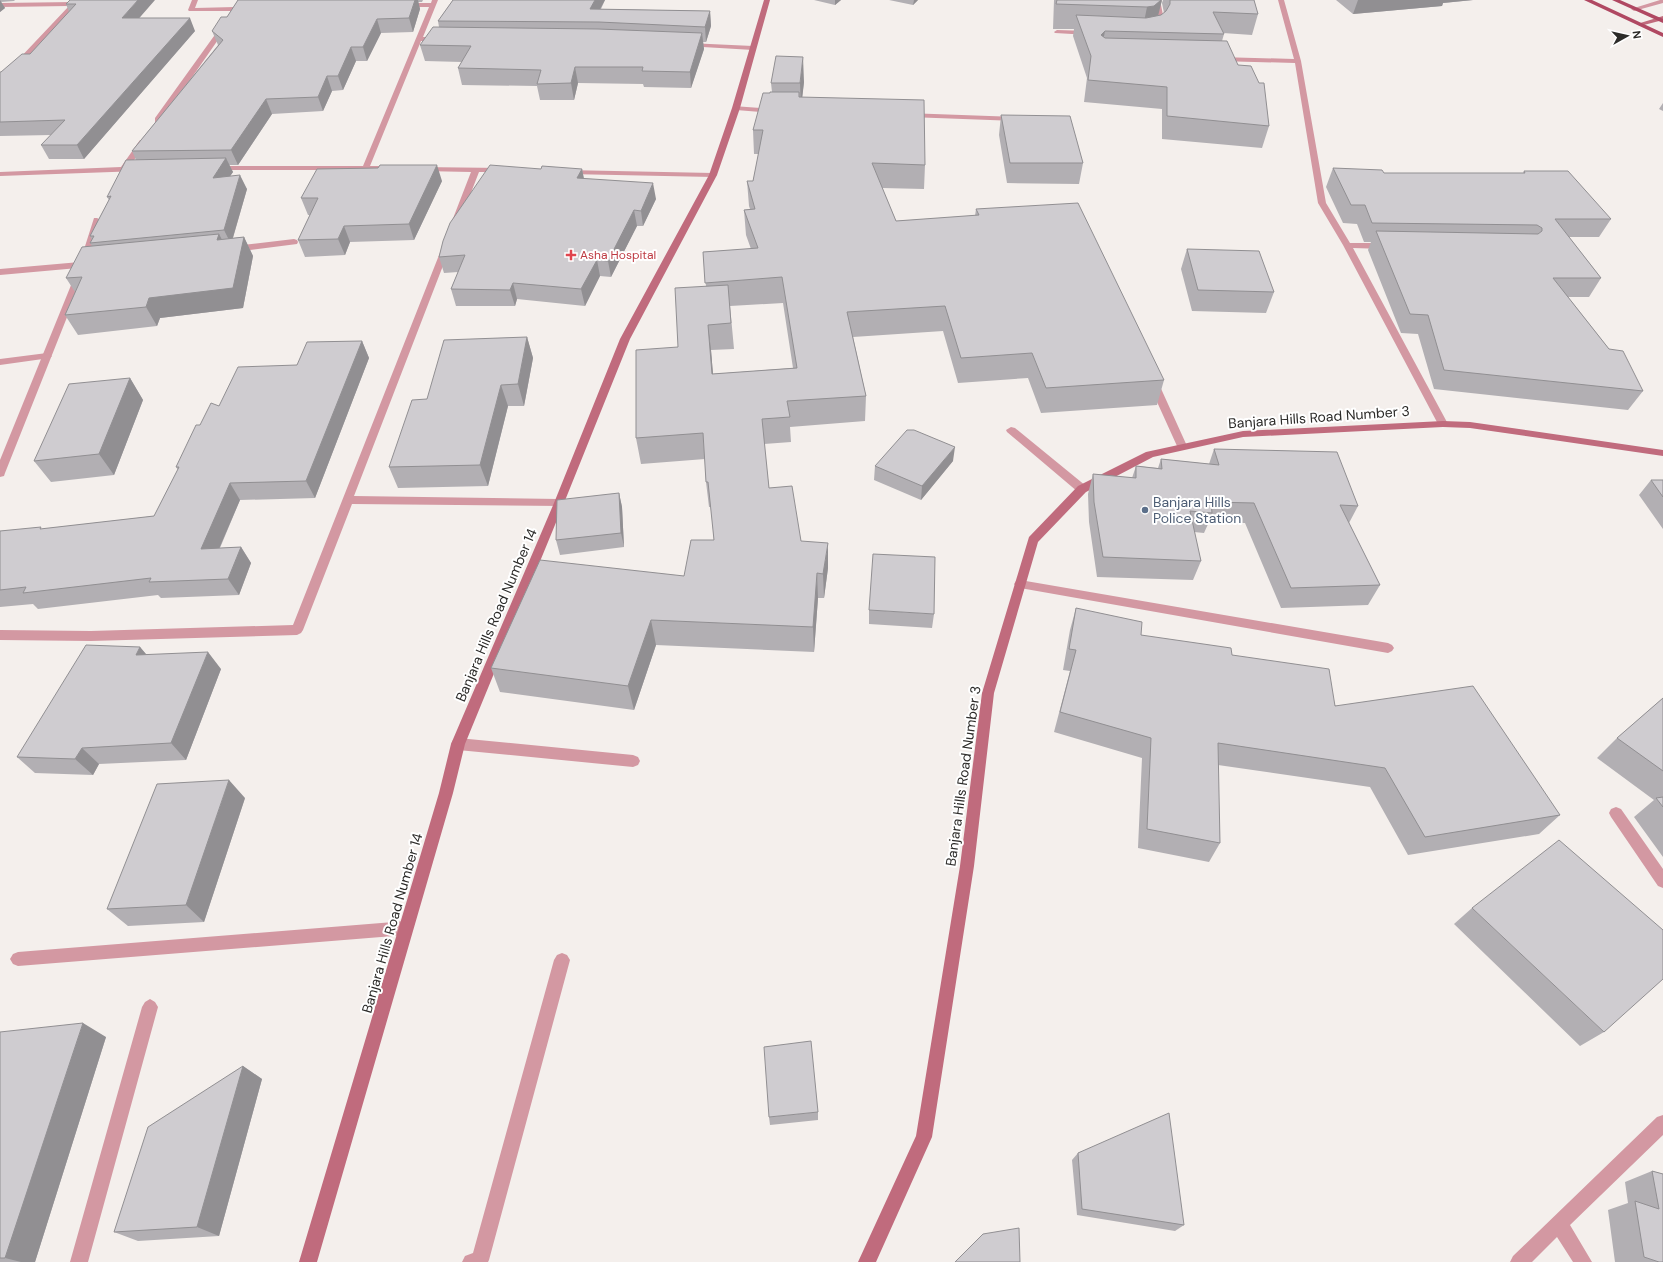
<svg xmlns="http://www.w3.org/2000/svg" width="1663" height="1262" viewBox="0 0 1663 1262" font-family="'DM Sans',sans-serif">
	<style>
		.lines { fill: none; stroke-linecap: round; stroke-linejoin: round }
		.lane { fill: #d398a2; fill-rule: evenodd }
		.street { fill: #d398a2; fill-rule: evenodd }
		.secondary { fill: #c06b7d; fill-rule: evenodd }
		.primary { fill: #b04862; fill-rule: evenodd }
		.wall { fill: #b2afb3; fill-rule: evenodd }
		.shaded-wall { fill: #918f92 }
		.building { fill: #cfccd0; stroke: #918f92 }
		.health-dot { fill: #e0444e; stroke: #fff; stroke-width: 1.5 }
		.service-dot { fill: #5c6f8a; stroke: #fff; stroke-width: 1.5 }
		.labels { text-anchor: middle; stroke-width: 4; stroke-linejoin: round; paint-order: stroke }
		.far-health-label { font-size: 12px; fill: #be3a42; stroke: #fff; text-anchor: start }
		.street-label { font-size: 14px; fill: #2c2b29; stroke: #fff }
		.service-label { font-size: 14px; fill: #4e5e75; stroke: #fff; text-anchor: start }
	</style>
	<rect width="100%" height="100%" fill="#f4efec"/>
	<g class="lines">
		<!-- lane -->
		<path class="lane" d="M1660 0H1663V3L1634 11 1631 9Z
			M47 353 52 356 50 358 0 365V359Z
			M1153 379 1158 382 1187 446 1186 448H1178L1177 446 1148 382Z
			M1011 427 1015 428 1086 486 1087 489 1086 492H1078L1007 432 1006 430Z"/>
		<!-- street -->
		<path class="street" d="M192 0H198L195 8 235 7 242 0H248L242 7H248L251 9 248 11H238L161 122H155V118L232 11H189L188 10Z
			M432 0H438L423 37H440L443 39 440 41H421L370 166H393L397 168 396 170H213V166H363L429 7H402L399 5 402 3H431Z
			M1154 0H1160L1165 25 1162 31 1160 32 1157 30 1159 25Z
			M1278 0H1284L1301 61 1326 203 1350 243H1384L1388 246 1384 249 1353 248 1448 424 1447 426 1443 427 1438 424 1343 245 1318 203 1295 63 1219 61 1216 59 1219 57 1294 59Z
			M74 2 77 4 76 5 2 84 0 85V79L69 6 0 7V3Z
			M1057 30 1089 31 1092 33 1089 35 1055 33 1054 32Z
			M688 43 753 46 756 48 753 50 686 46V44Z
			M733 106 775 109 779 111 775 113 736 110H733Z
			M906 113 1017 117 1021 119 1017 121 909 117H906Z
			M140 140H146L147 142 129 167H140V171L0 176V172L121 167Z
			M419 167 503 168 507 170 503 172H479L460 221 456 223 452 221 471 172 422 171 418 169Z
			M565 170 713 173 717 175 713 177 568 174 564 172Z
			M94 218H97L101 220 88 262 92 264 87 267 5 473 4 476 0 477V460L78 268 0 275V269L80 262Z
			M294 239 297 240 298 242 297 244 234 252 230 249 234 246Z
			M447 242 451 245 354 496 559 499 563 500 564 503 563 506 352 504 303 630 301 633 297 635 91 641 0 640V630L91 631 293 625 443 245Z
			M1020 580 1388 643 1392 645 1394 648 1392 651 1388 653 1020 588 1016 587 1014 584 1016 581Z
			M458 738 633 755 638 757 640 761 638 765 633 767 458 750 453 748 451 744 453 740Z
			M1616 807 1621 809 1663 869V888L1658 886 1611 817 1609 813 1611 809Z
			M406 921 411 923 413 928 411 933 406 935 18 966 13 964 10 959 13 954 18 952Z
			M562 953 567 955 570 960 489 1260 488 1262H462L465 1256 473 1253 554 960 557 955Z
			M150 999 155 1002 158 1007 88 1262H70L142 1007 145 1002Z
			M1663 1115V1135L1570 1225 1592 1262H1573L1557 1237 1532 1262H1510L1513 1256 1657 1117Z"/>
		<!-- secondary -->
		<path class="secondary" d="M764 0H770L740 108 717 175 630 339 564 503 465 744 453 793 317 1262H299L439 793 451 744 554 503 620 339 709 175 732 108Z
			M1663 16V20L1640 26 1637 24Z
			M1443 421 1470 422 1663 450V456L1470 428 1443 427 1243 437 1153 457 1086 492 1038 542 994 693 974 866 932 1137 876 1262H858L916 1136 960 866 982 693 1029 537 1078 486 1146 452 1243 431Z"/>
		<!-- primary -->
		<path class="primary" d="M1584 0H1592L1663 33V37Z
			M1612 0H1620L1663 19V23Z"/>
	</g>
	<!-- wall -->
	<path class="wall" d="M0 0H15L14 1 1 2 5 8 0 12Z
		M70 0 139 18 195 31 84 159H49L41 145 51 135 0 136V72H1L30 54 69 12 66 4Z
		M238 0H423L422 2H418L420 9 413 32 381 33 367 61H356L343 90 332 91 323 111 272 114 238 165H229L233 172 230 176 247 189 233 238 244 237 253 256 243 308 160 318 157 326 78 335 65 315 75 292 66 278 92 246 90 243 92 240 90 236 109 200 107 197 136 160 132 151 218 45 212 31 227 17Z
		M453 0H605L601 9 710 11 711 26 706 42H703L704 49 691 88 644 87 643 84 578 83 574 100H540L537 86 462 85 458 68 462 62 425 61 420 45 439 27 438 21Z
		M814 0H841L835 5Z
		M889 0H918L913 5Z
		M1054 0H1162L1158 15H1161L1164 13 1162 3 1163 0H1254L1258 14 1252 35 1223 33 1224 34 1222 41 1238 65 1269 126 1262 148 1162 139V109L1084 102 1087 78 1073 36 1074 29H1053Z
		M1336 0H1473L1443 3 1442 6 1353 14Z
		M804 82 802 97 925 165 924 189 882 188 896 221 975 216 976 209 1164 380 1157 405 1041 413 1028 378 958 383 943 331 853 337 866 396 865 421 790 427 791 442 764 444 769 488 801 541 828 568 824 598H818L814 652 656 645 634 710 500 692 491 668 684 576 714 540 711 507H709L706 482 705 459 641 464 636 438 706 286 703 252 751 249 746 235 744 210 750 209 749 206 747 181H753L759 154H754L753 130 770 93 772 92 771 83ZM783 303 793 368 713 374 711 350 734 349 730 306Z
		M1663 103V111L1659 109Z
		M1001 115 1083 163 1079 184 1007 183 999 135Z
		M1333 168 1384 173H1523L1524 171 1611 219 1599 237H1569L1601 278 1589 297H1568L1609 349 1643 391 1628 410 1434 389 1418 334 1401 333 1368 250 1371 242H1364L1357 224 1343 223 1326 187Z
		M541 169H582L584 179 656 199 643 226H637L611 277 600 276 585 306 517 299 515 306H456L451 289 458 272 444 273 439 257Z
		M442 181 414 240 350 242 345 255 305 257 298 240 310 215H308L301 198Z
		M1187 249 1274 292 1266 313 1192 311 1181 269Z
		M527 337 533 358 524 406H508L488 486 398 488 389 467Z
		M362 341 369 358 315 498 240 500 220 548 241 547 251 563 239 595 161 598 158 595 38 609 33 604 0 607V531L43 529 154 516 178 470 176 467 200 425 219 406 297 365Z
		M130 378 143 400 114 475 51 482 34 461Z
		M1214 449 1358 506 1349 523 1380 585 1368 605 1281 608 1245 523 1209 522 1204 533 1194 532 1201 561 1193 580 1097 577 1089 522 1088 494 1093 474 1132 478 1136 466 1158 468 1161 459 1209 464Z
		M953 461 921 500 874 480 875 466Z
		M1651 480H1663V529L1639 495Z
		M619 493 622 507 624 547 560 555 556 540Z
		M1076 608 1141 635 1232 655 1560 815 1539 834 1408 855 1370 787 1218 765 1220 843 1209 862 1138 848 1142 758 1054 732 1070 671 1063 670 1070 630Z
		M869 610 934 614 932 628 869 624Z
		M140 647 146 654 221 669 186 760 99 764 93 775 35 773 17 757Z
		M1663 698V857L1634 817 1654 800 1597 758 1617 738Z
		M245 798 204 922 128 926 107 909Z
		M1472 908 1604 1032 1580 1046 1454 924Z
		M0 1032 106 1037 35 1262H0Z
		M243 1066 262 1079 219 1236 138 1241 114 1232Z
		M818 1112V1120L770 1125 769 1117Z
		M1078 1153 1184 1225 1175 1231 1077 1215 1072 1160Z
		M1652 1171 1663 1174V1262H1615L1608 1210 1628 1203 1625 1182Z"/>
	<!-- shaded-wall -->
	<path class="shaded-wall" d="M0 0 5 8 0 12Z
		M138 0H155L128 31 122 18Z
		M415 0H418L420 9 413 32 409 18Z
		M595 0H605L593 22 590 9Z
		M835 0H841L835 5Z
		M914 0H918L913 5Z
		M1162 0 1156 24 1142 32 1147 7Z
		M1358 0H1473L1443 3 1442 6 1353 14Z
		M710 11 711 26 706 42 705 27Z
		M190 18 195 31 84 159 77 145Z
		M377 19 381 33 367 61 363 47Z
		M1105 31 1101 52V35Z
		M702 33 704 49 691 88 690 72Z
		M351 47 356 61 343 90 338 76Z
		M803 57 804 82 801 109 800 83Z
		M575 67 578 83 574 100 571 83Z
		M327 76 332 91 323 111 318 97Z
		M266 99 272 114 238 165 231 150Z
		M226 158 233 172 219 192 213 178Z
		M437 165 442 181 414 240 409 224Z
		M582 169 585 185 577 178Z
		M240 175 247 189 231 244 224 230Z
		M653 183 656 199 643 226 641 211Z
		M634 210 637 226 611 277 608 261Z
		M344 226 350 242 345 255 338 239Z
		M219 234 229 253 217 240Z
		M244 237 253 256 243 308 160 318 157 326 146 307 149 298Z
		M597 260 600 276 585 306 581 289Z
		M513 283 517 299 515 306 510 290Z
		M708 325 711 350 715 399 712 374Z
		M527 337 533 358 524 406 518 384Z
		M362 341 369 358 315 498 306 481Z
		M130 378 143 400 114 475 99 454Z
		M501 385 508 406 488 486 480 465Z
		M955 447 953 461 921 500 922 486Z
		M230 483 240 500 212 565 201 549Z
		M619 493 622 507 624 547 621 533Z
		M828 543V568L824 598 823 574Z
		M241 547 251 563 239 595 228 579Z
		M817 573 818 598 814 652 813 627Z
		M651 620 656 645 634 710 628 686Z
		M140 647 155 665 136 655Z
		M208 652 221 669 186 760 171 743Z
		M82 748 99 764 93 775 75 759Z
		M229 780 245 798 204 922 186 905Z
		M83 1023 106 1037 35 1262H21L5 1258Z
		M243 1066 262 1079 219 1236 197 1227Z"/>
	<!-- building -->
	<path class="building" d="M70 0H138L122 18H190L77 145H41L65 120 0 122V72H1L22 54H30L76 4H66Z
		M238 0H415L409 18 377 19 363 47H351L338 76H327L318 97 266 99 231 150 132 151 223 40 212 31 221 17H227Z
		M453 0H595L590 9 710 11 705 27 599 22 438 21Z
		M1057 0H1161L1154 6 1147 7 1056 4Z
		M1170 0H1254L1258 14 1213 12 1224 34 1105 31 1101 35 1105 38 1227 41 1238 65 1251 66 1259 83H1264L1269 126 1167 116V87L1088 80 1091 56 1076 15 1146 18 1161 15 1166 11 1170 4Z
		M433 27 598 29 702 33 690 72 642 71 643 67H575L571 83 537 84 541 70 458 68 471 46 420 45Z
		M776 56 803 57 800 83H771Z
		M770 92H799V97L924 100 925 165 872 163 896 221 979 215 976 209 1078 203 1164 380 1046 388 1032 353 961 358 945 306 847 312 866 396 787 401 790 417 762 419 769 488 792 486 801 541 828 543 823 574 817 573 813 627 651 620 628 686 491 668 540 560 684 576 691 540H714L708 482H706L703 433 636 438V350L678 347 675 288 728 285 731 323 708 325 712 374 797 368 782 277 705 283 703 252 758 248 744 210 755 209 747 181H753L763 130H753L763 93H770Z
		M1001 115 1070 116 1083 163H1010Z
		M226 158 213 178 240 175 224 230 90 243 94 236H90L111 196 107 197 126 160Z
		M380 165H437L409 224 344 226 338 239 298 240 318 198H301L317 169 378 168Z
		M490 165 541 169 542 166 582 169 577 178 653 183 641 211 634 210 608 261 597 260 581 289 513 283 510 290 451 289 465 255 439 257 443 241 450 223Z
		M1333 168 1382 170 1384 173H1525L1524 171H1568L1611 219H1555L1601 278H1553L1609 349 1623 351 1643 391 1444 370 1428 315 1410 314 1376 231 1538 234 1542 231V228L1537 225 1372 223 1365 205H1351Z
		M219 234 217 240 244 237 233 288 149 298 146 307 65 315 82 277 66 278 82 247Z
		M1187 249 1259 251 1274 292 1198 290Z
		M527 337 518 384 501 385 480 465 389 467 412 400 427 399 444 340Z
		M362 341 306 481 230 483 201 549 241 547 228 579 149 582 151 578 23 593 26 587 0 590V531L41 527 40 529 154 516 179 467H176L196 425H200L211 403 219 406 238 367 297 365 307 342Z
		M130 378 99 454 34 461 69 384Z
		M907 430H914L955 447 922 486 875 466Z
		M1214 449 1337 452 1358 506 1340 505 1380 585 1291 588 1254 503 1211 502 1212 513 1190 511 1201 561 1103 557 1094 502 1093 474 1136 478V466L1162 469 1161 459 1219 465Z
		M1651 480H1663V497Z
		M619 493 621 533 556 540 557 500Z
		M873 554 935 557 934 614 869 610Z
		M1076 608 1142 622 1141 635 1231 648 1232 655 1329 669 1335 706 1473 686 1560 815 1425 837 1385 768 1218 743 1220 843 1147 829 1151 738 1060 712 1076 650 1069 649Z
		M86 645 140 647 136 655 208 652 171 743 82 748 75 759 17 757Z
		M1663 698V771L1617 738Z
		M229 780 186 905 107 909 157 784Z
		M1663 797V807L1656 798Z
		M1559 840 1663 930V979L1604 1032 1472 908Z
		M83 1023 5 1258H0V1032Z
		M811 1041 818 1112 769 1117 764 1047Z
		M243 1066 197 1227 114 1232 148 1127Z
		M1169 1113 1184 1225 1082 1209 1078 1153Z
		M1652 1171 1663 1174V1262H1659L1644 1257 1635 1201 1659 1209Z
		M1019 1228 1020 1262H955L983 1234Z"/>
	<!-- markers -->
	<path class="health-dot" d="M569 249h4v4h4v4h-4v4h-4v-4h-4v-4h4z"/>
	<circle class="service-dot" cx="1145" cy="510" r="4"/>
	<g class="labels">
		<!-- far-health labels -->
		<g class="far-health-label">
			<text x="580" y="259">Asha Hospital</text>
		</g>
		<!-- street labels -->
		<g class="street-label">
			<text transform="translate(1319 417) rotate(-4)" y="5">Banjara Hills Road Number 3</text>
			<text transform="translate(496 615) rotate(-67)" y="5">Banjara Hills Road Number 14</text>
			<text transform="translate(963 776) rotate(-82)" y="5">Banjara Hills Road Number 3</text>
			<text transform="translate(392 923) rotate(-74)" y="5">Banjara Hills Road Number 14</text>
		</g>
		<!-- service labels -->
		<g class="service-label">
			<text x="1153" y="507">Banjara Hills<tspan x="1153" dy="16">Police Station</tspan></text>
		</g>
	</g>
	<!-- north arrow -->
	<g transform="translate(1627 36) rotate(82)" stroke="#ffffff" stroke-width="3" paint-order="stroke">
	<path d="M0-3L7 15L0 10L-7 15Z" fill="#2c2b29"/>
	<text y="-6" font-size="11" font-weight="bold" text-anchor="middle" fill="#2c2b29">N</text>
	</g>
</svg>
